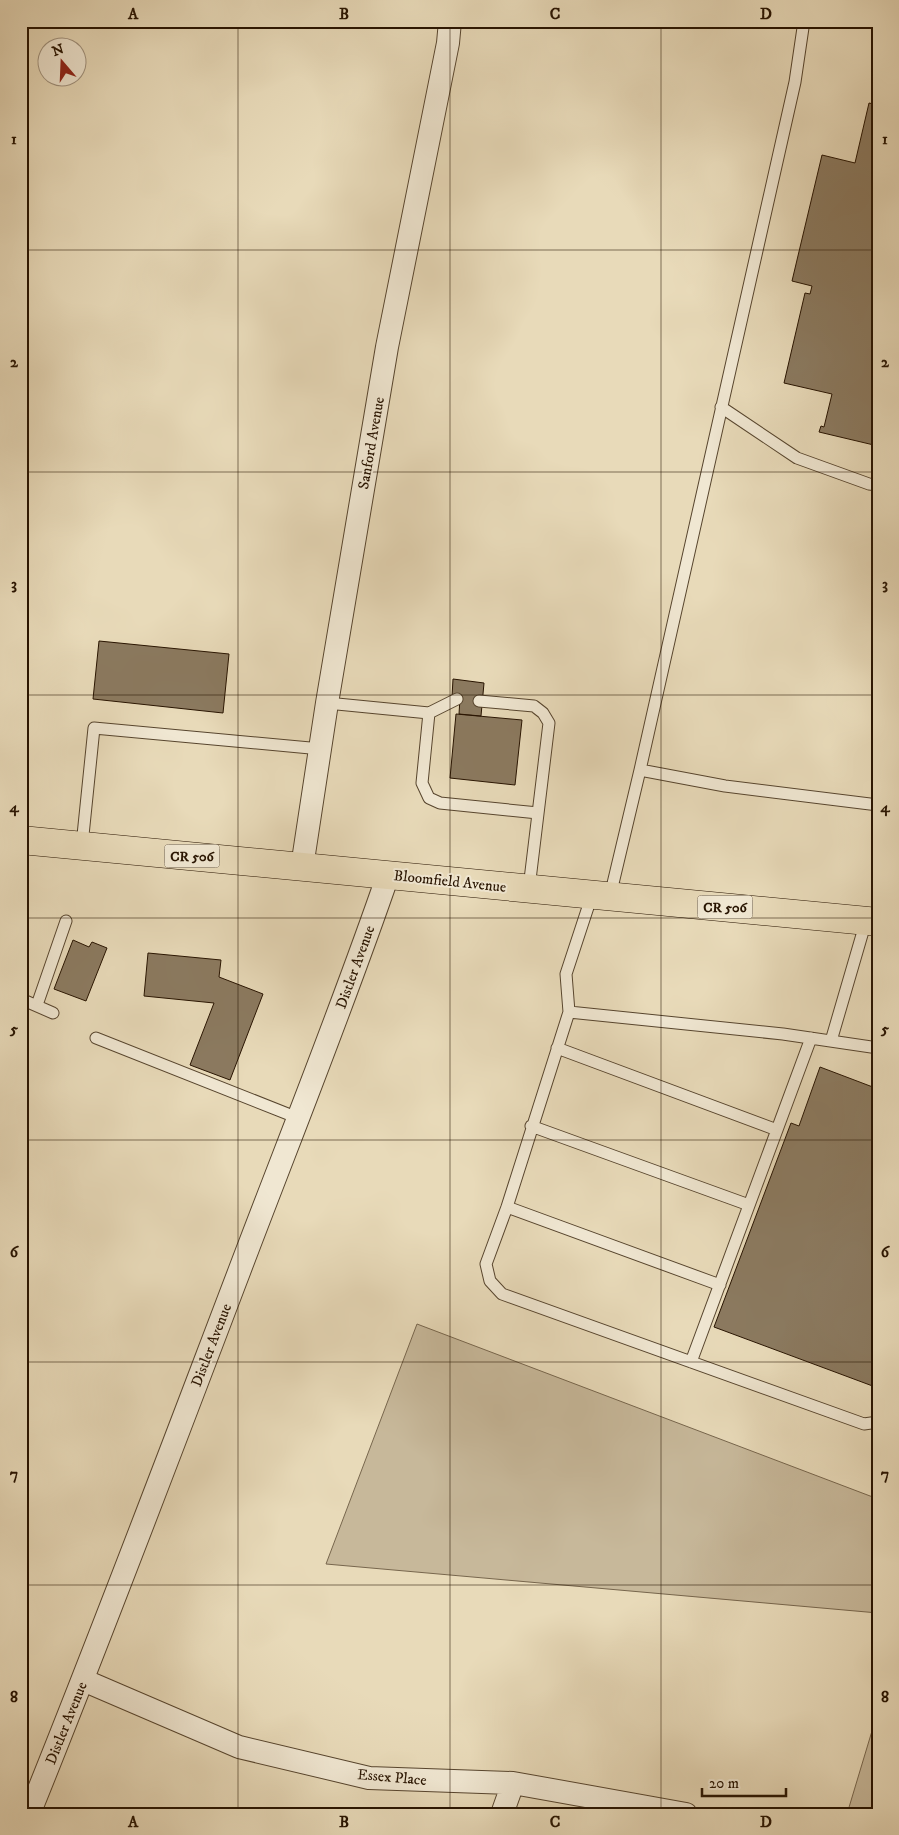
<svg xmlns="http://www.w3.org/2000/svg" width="899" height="1835" viewBox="0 0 899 1835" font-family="'IM FELL DW Pica',serif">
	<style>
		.green { fill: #c7b89a; stroke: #77664d }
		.building { fill: #8b7a60; stroke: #271300 }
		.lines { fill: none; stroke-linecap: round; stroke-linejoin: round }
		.service-casing { stroke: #57452e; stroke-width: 13 }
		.minor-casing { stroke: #57452e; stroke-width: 24 }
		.primary-casing { stroke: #271300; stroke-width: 29 }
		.service { stroke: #f0e7d2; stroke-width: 11 }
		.minor { stroke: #f0e7d2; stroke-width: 22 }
		.primary { stroke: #e8dab9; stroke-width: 28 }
		.grid { fill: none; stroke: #271300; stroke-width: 1; stroke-opacity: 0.55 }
		.labels { text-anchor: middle; stroke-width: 4; stroke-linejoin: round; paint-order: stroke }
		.shield { fill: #f0e7d2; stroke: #63533f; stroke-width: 1 }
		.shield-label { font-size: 14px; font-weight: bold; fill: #271300 }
		.street-label { font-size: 15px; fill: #271300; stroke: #f0e7d2 }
		.neatline { fill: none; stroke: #271300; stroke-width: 2 }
		.grid-label { font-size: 16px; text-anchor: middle; font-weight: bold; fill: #271300 }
	</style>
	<rect width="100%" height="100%" fill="#e8dab9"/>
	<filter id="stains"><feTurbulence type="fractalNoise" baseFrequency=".004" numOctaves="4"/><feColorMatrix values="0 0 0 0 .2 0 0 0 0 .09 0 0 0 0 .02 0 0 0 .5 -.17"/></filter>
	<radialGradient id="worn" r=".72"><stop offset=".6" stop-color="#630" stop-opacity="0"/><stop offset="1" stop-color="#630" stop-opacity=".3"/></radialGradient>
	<!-- green -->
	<path class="green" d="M417 1324 878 1499V1613L326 1564Z
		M878 1711V1814H847Z"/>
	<!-- building -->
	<path class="building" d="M869 103 878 105V446L819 432 821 426 824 427 832 394 784 383 805 293 810 294 812 286 792 281 822 155 855 163Z
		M99 641 229 654 223 713 93 699Z
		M453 679 484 683 481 716 459 714 460 698 452 697Z
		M456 714 522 720 515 785 450 778Z
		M73 940 89 947 92 942 107 948 86 1001 54 989Z
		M148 953 221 960 219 977 263 994 230 1080 190 1065 214 1003 144 996Z
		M820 1067 878 1089V1388L714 1327 791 1123 799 1126Z"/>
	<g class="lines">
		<defs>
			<path id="service" d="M721 407 797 458 869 484 878 485
				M479 701 534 706 543 713 549 723 529 888
				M327 703 429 713 457 699
				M429 713 422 783 429 798 440 803 538 813
				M640 770 725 786 878 805
				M82 845 94 728 321 749
				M610 896 640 770 795 82 804 21
				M21 999 53 1013
				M37 1005 66 921
				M569 1012 566 974 592 895
				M96 1038 298 1118
				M831 1041 866 921
				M557 1048 777 1130
				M878 1048 783 1034 569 1012 507 1207 486 1264 490 1281 502 1294 864 1424 878 1422
				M531 1126 749 1205
				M507 1207 720 1285
				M691 1362 811 1038"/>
			<path id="minor" d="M302 867 327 703 387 347 448 43 450 21
				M83 1680 239 1747 369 1778 513 1783 686 1814
				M29 1814C102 1634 170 1453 239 1272 289 1140 342 1009 388 875
				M502 1814 513 1783"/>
			<path id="primary" d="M21 840 878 922"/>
		</defs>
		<!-- service casing -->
		<use href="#service" class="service-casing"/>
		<!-- minor casing -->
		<use href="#minor" class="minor-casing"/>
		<!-- primary casing -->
		<use href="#primary" class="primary-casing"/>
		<!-- service -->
		<use href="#service" class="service"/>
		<!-- minor -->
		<use href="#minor" class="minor"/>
		<!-- primary -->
		<use href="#primary" class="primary"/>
	</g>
	<!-- grid -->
	<path class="grid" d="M238 21V1814M450 21V1814M661 21V1814M21 250H878M21 472H878M21 695H878M21 918H878M21 1140H878M21 1362H878M21 1585H878"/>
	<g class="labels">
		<!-- shield labels -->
		<g class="shield">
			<rect x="164.5" y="844.5" width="55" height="23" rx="4"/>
			<rect x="697.5" y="895.5" width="55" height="23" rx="4"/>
		</g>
		<g class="shield-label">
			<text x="192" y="861">CR 506</text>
			<text x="725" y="912">CR 506</text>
		</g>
		<!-- street labels -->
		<g class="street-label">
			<text transform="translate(371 443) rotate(-80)" y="5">Sanford Avenue</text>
			<text transform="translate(450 881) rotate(6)" y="5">Bloomfield Avenue</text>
			<text transform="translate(355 967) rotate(-70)" y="5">Distler Avenue</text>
			<text transform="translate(211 1345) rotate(-69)" y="5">Distler Avenue</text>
			<text transform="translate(66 1723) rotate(-68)" y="5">Distler Avenue</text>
			<text transform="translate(392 1777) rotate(5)" y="5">Essex Place</text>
		</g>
	</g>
	<!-- margin -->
	<rect width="899" height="1835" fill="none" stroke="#e8dab9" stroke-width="55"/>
	<!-- north arrow -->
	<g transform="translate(62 62) rotate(341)"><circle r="24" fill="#f0e7d2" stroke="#a0927e"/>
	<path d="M0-4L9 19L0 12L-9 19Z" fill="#8f2418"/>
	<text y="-8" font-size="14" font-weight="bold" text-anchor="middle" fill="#271300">N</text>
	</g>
	<!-- scale -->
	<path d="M702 1788v8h84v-8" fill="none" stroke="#271300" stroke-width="2.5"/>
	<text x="709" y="1788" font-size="15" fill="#271300" stroke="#f0e7d2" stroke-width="4" paint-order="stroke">20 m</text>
	<rect x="28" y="28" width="844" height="1780" class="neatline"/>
	<g class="grid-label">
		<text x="133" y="19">A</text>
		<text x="344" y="19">B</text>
		<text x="555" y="19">C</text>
		<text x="766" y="19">D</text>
		<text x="14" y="144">1</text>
		<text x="885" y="144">1</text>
		<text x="14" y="367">2</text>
		<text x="885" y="367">2</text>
		<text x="14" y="589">3</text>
		<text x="885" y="589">3</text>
		<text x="14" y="812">4</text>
		<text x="885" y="812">4</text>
		<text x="14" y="1034">5</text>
		<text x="885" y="1034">5</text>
		<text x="14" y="1257">6</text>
		<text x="885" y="1257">6</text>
		<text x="14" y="1479">7</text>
		<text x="885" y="1479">7</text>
		<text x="14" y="1702">8</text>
		<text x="885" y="1702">8</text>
		<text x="133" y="1827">A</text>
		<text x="344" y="1827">B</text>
		<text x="555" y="1827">C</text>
		<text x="766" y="1827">D</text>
	</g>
	<rect width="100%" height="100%" filter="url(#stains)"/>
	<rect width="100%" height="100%" fill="url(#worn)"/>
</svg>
